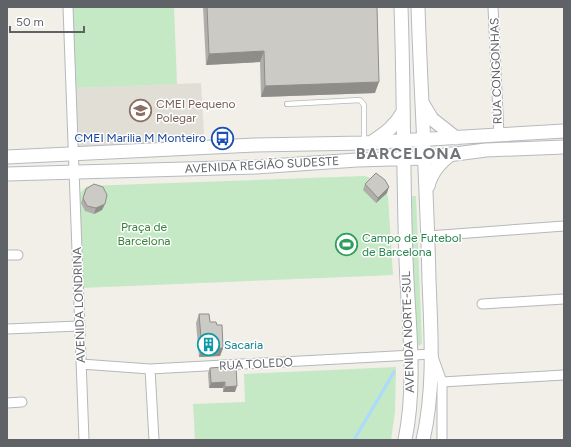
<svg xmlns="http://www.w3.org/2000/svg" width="571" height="447" viewBox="0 0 571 447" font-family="Figtree,sans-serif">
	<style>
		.education { fill: #e1ded6 }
		.green { fill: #c5e8c5 }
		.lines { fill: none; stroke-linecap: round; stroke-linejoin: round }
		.stream { stroke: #aadaff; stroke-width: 3 }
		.lane-casing { stroke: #b5b8bc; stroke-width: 6 }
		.street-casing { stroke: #b5b8bc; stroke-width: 11 }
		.secondary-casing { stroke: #b6babf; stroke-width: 15 }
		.lane { stroke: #fff; stroke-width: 4.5 }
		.street { stroke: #fff; stroke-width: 9 }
		.secondary { stroke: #fff; stroke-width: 13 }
		.wall { fill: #afaea9 }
		.shaded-wall { fill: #8f8d8a }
		.building { fill: #cccac5; stroke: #8f8d8a }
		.labels { text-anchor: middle; stroke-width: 3; stroke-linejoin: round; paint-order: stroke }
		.street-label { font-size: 12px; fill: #5f6368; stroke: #fff }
		.education-label { font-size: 12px; fill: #785e54; stroke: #fff; text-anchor: start }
		.transit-label { font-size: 12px; fill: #164399; stroke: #fff; text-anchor: end }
		.park-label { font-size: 12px; fill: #348238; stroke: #fff }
		.leisure-label { font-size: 12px; fill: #27864d; stroke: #fff; text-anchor: start }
		.culture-label { font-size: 12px; fill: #0d838f; stroke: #fff; text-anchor: start }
		.district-label { font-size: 16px; font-weight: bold; letter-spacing: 1px; fill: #70757a; stroke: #fff }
	</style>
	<rect width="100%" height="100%" fill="#f1efe8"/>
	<!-- education -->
	<path class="education" d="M201 83 204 134 145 145 78 148 76 88Z"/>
	<!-- green -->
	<path class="green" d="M73 7H174L177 84 76 88Z
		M409 147H433L434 152 386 155V150Z
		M364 176C375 178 385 187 388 197L393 275 80 288 79 194 87 186Z
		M410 196H416L422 343 419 346 416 343Z
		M396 367 395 412 391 440H195L193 404 245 402 244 374Z"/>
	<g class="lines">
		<!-- stream -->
		<path class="stream" d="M354 440 394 372"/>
		<defs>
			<path id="lane" d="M287 104 360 100 364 105V142"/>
			<path id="street" d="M68 7 84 440
				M493 7 499 135
				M428 236 564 226
				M7 255H18
				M482 304 564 299
				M7 329 79 326
				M81 364 150 369 432 354 442 382V440
				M150 369 154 440
				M442 382 564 375
				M7 403 22 402"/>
			<path id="secondary" d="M401 7C404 91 403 175 406 259 408 319 417 381 405 440
				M418 7C421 98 427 189 429 280 431 333 435 388 423 440
				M423 104 432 119 456 138
				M372 142C386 133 395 126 403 112
				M7 157 255 145 364 143 564 131
				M7 174 256 167 357 160 425 158 486 150 564 147
				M428 186C432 171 440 163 451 154"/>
		</defs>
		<!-- lane casing -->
		<use href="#lane" class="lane-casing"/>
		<!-- street casing -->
		<use href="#street" class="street-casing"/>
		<!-- secondary casing -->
		<use href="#secondary" class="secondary-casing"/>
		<!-- lane -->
		<use href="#lane" class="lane"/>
		<!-- street -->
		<use href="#street" class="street"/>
		<!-- secondary -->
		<use href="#secondary" class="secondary"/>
	</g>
	<!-- wall -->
	<path class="wall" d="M203 7H377L375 93 261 97 260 62 206 65Z
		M365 184 387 193 376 203 363 190Z
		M86 189 102 210 94 214 85 211 81 203Z
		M199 314 210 322 217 325 223 348 220 356 199 357 196 323Z
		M210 368 235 392H223V388H209L208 373Z"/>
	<!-- shaded-wall -->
	<path class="shaded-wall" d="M264 51 260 62 206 65 209 54Z
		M379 82 375 93 261 97 265 86Z
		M389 187 387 193 376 203 378 198Z
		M105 204 102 210 94 214 96 208Z
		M223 348 220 356 199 357 202 349Z
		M225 382 223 388H209L211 383Z
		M237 386 235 392H223L225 387Z"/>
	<!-- building -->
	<path class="building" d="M207 7H377L379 82 265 86 264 51 209 54Z
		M376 173 385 180 389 187 378 198 365 184Z
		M94 184 103 187 107 195 105 204 96 208 87 206 83 198 86 189Z
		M199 314H209L210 322H216L217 325H222L223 348 202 349Z
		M236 366 237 386 225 387V382L211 383 210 368Z"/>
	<!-- icons -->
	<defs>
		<symbol id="school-ring" viewBox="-11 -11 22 22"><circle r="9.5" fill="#fff" stroke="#8d6e63" stroke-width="1.5"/><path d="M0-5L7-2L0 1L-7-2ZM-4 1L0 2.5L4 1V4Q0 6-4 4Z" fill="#8d6e63"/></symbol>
		<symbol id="bus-ring" viewBox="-11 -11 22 22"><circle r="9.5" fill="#fff" stroke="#1a4fb4" stroke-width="1.5"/><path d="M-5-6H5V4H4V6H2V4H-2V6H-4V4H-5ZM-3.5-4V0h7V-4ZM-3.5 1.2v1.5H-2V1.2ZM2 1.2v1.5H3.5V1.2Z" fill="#1a4fb4"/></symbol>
		<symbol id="stadium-ring" viewBox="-11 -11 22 22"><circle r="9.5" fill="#fff" stroke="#2e9e5b" stroke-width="1.5"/><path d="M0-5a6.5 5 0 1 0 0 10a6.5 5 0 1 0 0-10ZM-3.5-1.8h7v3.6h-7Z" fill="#2e9e5b"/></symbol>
		<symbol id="building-ring" viewBox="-11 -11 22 22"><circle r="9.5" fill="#fff" stroke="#0f9aa8" stroke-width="1.5"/><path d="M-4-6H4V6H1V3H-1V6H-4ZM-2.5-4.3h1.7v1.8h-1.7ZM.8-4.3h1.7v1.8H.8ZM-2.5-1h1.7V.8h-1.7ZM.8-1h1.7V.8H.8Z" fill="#0f9aa8"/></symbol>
	</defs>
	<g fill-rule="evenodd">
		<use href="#school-ring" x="128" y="98" width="25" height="25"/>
		<use href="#bus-ring" x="210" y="126" width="25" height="25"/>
		<use href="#stadium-ring" x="334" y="232" width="25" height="25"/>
		<use href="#building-ring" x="196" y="332" width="25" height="25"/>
	</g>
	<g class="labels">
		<!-- street labels -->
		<g class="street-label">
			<text transform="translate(496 71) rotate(-92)" y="4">RUA CONGONHAS</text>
			<text transform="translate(262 165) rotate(-3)" y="4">AVENIDA REGIÃO SUDESTE</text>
			<text transform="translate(79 305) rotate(-92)" y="4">AVENIDA LONDRINA</text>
			<text transform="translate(408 332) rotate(-92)" y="4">AVENIDA NORTE-SUL</text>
			<text transform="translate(256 364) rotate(-3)" y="4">RUA TOLEDO</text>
		</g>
		<!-- education labels -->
		<g class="education-label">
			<text x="156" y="108">CMEI Pequeno<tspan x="156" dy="14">Polegar</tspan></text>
		</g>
		<!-- transit labels -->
		<g class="transit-label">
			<text x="206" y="142">CMEI Marilia M Monteiro</text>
		</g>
		<!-- park labels -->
		<g class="park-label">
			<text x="144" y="231">Praça de<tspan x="144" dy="14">Barcelona</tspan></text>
		</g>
		<!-- leisure labels -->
		<g class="leisure-label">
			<text x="362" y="242">Campo de Futebol<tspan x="362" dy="14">de Barcelona</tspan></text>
		</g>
		<!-- culture labels -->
		<g class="culture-label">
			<text x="224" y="349">Sacaria</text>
		</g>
		<!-- district labels -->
		<g class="district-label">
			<text x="409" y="159">BARCELONA</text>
		</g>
	</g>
	<!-- border -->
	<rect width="571" height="447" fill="none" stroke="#5f6368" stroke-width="16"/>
	<!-- scale -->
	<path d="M10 26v6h74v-6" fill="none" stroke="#5f6368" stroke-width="2"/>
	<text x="16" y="26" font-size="12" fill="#5f6368" stroke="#ffffff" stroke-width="3" paint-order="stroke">50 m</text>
</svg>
